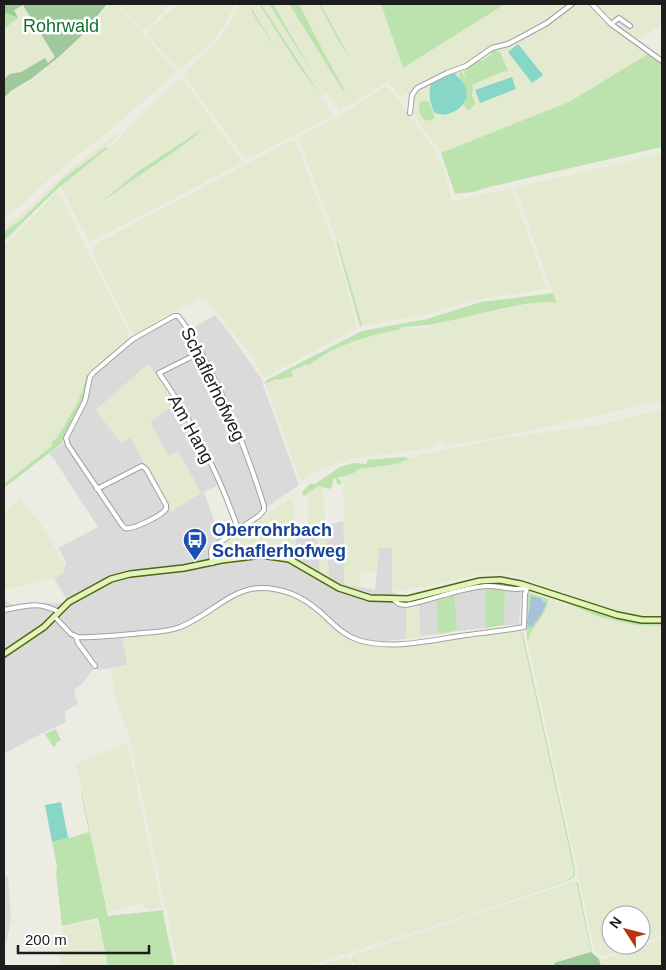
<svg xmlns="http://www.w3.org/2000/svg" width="666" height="970" viewBox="0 0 666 970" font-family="Helvetica,sans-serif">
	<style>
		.residential { fill: #dbdada; fill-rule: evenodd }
		.farmland { fill: #e3ead0; fill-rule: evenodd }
		.grass { fill: #bce3ad; fill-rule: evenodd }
		.forest { fill: #9fc99b }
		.pitch { fill: #87d6c8 }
		.parking { fill: #e5e5e5 }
		.water { fill: #a7c2d7 }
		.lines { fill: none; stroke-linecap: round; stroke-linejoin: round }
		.minor-casing { stroke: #a1a1a1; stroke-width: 6 }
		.secondary-casing { stroke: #4c690e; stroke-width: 8 }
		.minor { stroke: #fff; stroke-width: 4 }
		.secondary { stroke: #e4f3bb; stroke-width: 5 }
		.labels { text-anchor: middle; stroke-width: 5; stroke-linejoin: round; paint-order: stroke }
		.park-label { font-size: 18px; fill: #147130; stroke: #fff }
		.street-label { font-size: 18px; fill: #1d1d1d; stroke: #fff }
		.transit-label { font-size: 18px; font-weight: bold; fill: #164399; stroke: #fff; text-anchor: start }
	</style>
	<rect width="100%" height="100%" fill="#edece3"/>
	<!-- residential -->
	<path class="residential" d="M175 315 188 331 215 315 228 331 263 381V385L299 485 239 526 220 484 204 492 222 543 214 549 213 554 217 566 243 559 265 558 288 561 296 566V530L309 528V532L317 530 320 572 329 578 325 525 344 521V584L375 590 379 548 392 547V591L405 602 477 584H500L522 587 519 625H504L505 589H486V628L457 631 455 595 436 601 438 634 420 636 419 605 406 608V639L375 642 358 639 347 633 333 623 244 589 180 628 122 636 128 666 98 670 95 667 82 684 74 690 78 704 65 711 66 722 31 739 4 754V600L15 606 38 603H60L67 600 54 578 64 572 65 565 67 564 58 548 98 527 50 453 66 441 90 377 133 339ZM148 364 176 403 150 422 168 456 178 451 201 493 171 511 130 437 121 443 96 410Z
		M8 876 11 919 7 941 4 942V877Z"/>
	<!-- farmland -->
	<path class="farmland" d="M110 4 118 6 177 72 108 132 71 160 4 220V100L11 93 31 81 64 54Z
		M118 4H170L148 28 142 30Z
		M177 4H235L226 22 210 44 179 70 147 35 149 30Z
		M239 4H259L300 68 333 115 246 160 183 74 186 71 217 42 232 20ZM250 6 279 53V54L253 14Z
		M261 4H269L313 73 273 4H289L340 86 349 98 323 51 299 4H319L339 42 348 55 321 4H381L403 67 505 4H662V18L655 22 662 20V24L631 43 649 54 568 104 441 153 412 113 413 101 408 93 400 97 390 84 392 78H390V80L340 111 327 93 321 97Z
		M23 5 55 58 48 63 44 58 21 72 10 74 4 79V29L18 18 14 10Z
		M181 77 242 161 238 165 90 242 60 186 116 142 131 124Z
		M387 87 395 95 433 147 446 175 452 202 511 188 512 190 547 289 472 300 429 314 362 326 337 241 298 137 341 115 382 88Z
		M125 122H126L124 126 111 144 63 179 22 219 4 232V227L19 216 65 173 102 145 120 130Z
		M292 140 296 142 302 157 330 234 341 266 357 328 266 377 262 376 251 355 204 297 165 316 139 332 132 333 94 256 93 249 94 245Z
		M662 153V401L509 435 445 446 441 438 433 448 356 458 320 469 302 481 300 480 265 383 293 376 291 371 307 364 308 366 323 355 334 350 338 347 358 339 401 329 426 328 465 317 533 303 552 301 556 303 515 187 558 178Z
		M56 193H59L61 196 86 249 130 336 129 339 86 376 82 392 77 404 57 439 52 442V446L4 484V247L16 235 18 236 17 233Z
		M148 364 176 403 150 422 168 456 178 451 201 493 171 512 130 437 121 443 96 410Z
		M662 409V617H641L621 613 581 600 567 592 550 588 514 575H473L423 587 392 591V547L379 548 377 572 360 571 361 587 344 584 343 476 352 475 359 469 397 464 419 455 517 436 598 425Z
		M318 486 321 487 323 490 329 578 320 572 317 531 309 532 307 495Z
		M292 497 296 530V554L294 556 283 552 282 547 247 551 218 557 214 556V549Z
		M21 498 42 526 65 565 64 572 52 579 14 588 4 589V512Z
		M257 589 276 590 301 599 323 616 340 632 373 644 446 639 519 630 522 635 574 871 571 879 309 966H178L129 736 115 699 116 698 110 668 127 665 123 639 124 637 172 632 186 628 205 619 216 608 239 594Z
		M548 599 618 621 645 626H662V935L641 943V915H611V945H636L604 956 598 954 594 947 528 643 529 634 544 612Z
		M419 604 420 635H427L428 637 406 639V607Z
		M125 744 128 745 162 907 146 910 143 903 108 912 76 764Z
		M574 882 577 885 591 952 555 963V966H358L352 957 355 954Z
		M97 920 108 966H61L60 946 63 927Z
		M662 940V966H601L600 960Z
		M344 957 350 959 355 966H320Z"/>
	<!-- grass -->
	<path class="grass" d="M259 4H261L265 10 322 98 300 68Z
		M269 4H273L314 75Z
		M289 4H299L323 51 347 94 340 86Z
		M319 4H321L349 57 339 42Z
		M381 4H505L403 68Z
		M250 6 280 55 253 14Z
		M4 12 18 18 4 29Z
		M494 50 500 52 508 71 502 72 472 85 473 88 472 95 475 104 470 110H467L464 105C469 95 464 85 459 75L461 71 466 80 464 72 467 69V67L480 58 481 61 492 54 490 52Z
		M650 53 662 62V147L489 187 473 192 455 194 441 153 569 102Z
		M422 101 429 102 435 118C422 126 419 114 419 103Z
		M204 128C183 147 160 161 137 177 124 185 114 194 101 202L139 171Z
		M106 147 108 148 58 188 4 241V232L22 219 63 179Z
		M336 241 338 243 362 325 360 326Z
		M553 293 557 304C544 295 459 320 439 323 427 326 414 326 401 327V329C364 337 337 344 308 366L307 364 291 371 293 376 278 380 277 379 264 384 267 380 362 331 427 319 481 302Z
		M120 347 89 375 85 397 62 443 4 488V484L52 446V442L57 438 77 404 82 392 86 376Z
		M403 457 409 459 397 464 359 469 352 474 337 478 341 480V485L337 484 336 478 333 479 332 487 329 489 318 486 304 496 302 493 304 490 311 483 315 484 340 467 353 463 367 464V460Z
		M486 589H505L504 625 486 628Z
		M530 589C572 603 618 624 662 622V626L636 625 600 617Z
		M531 593 548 599C547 618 530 625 528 643 525 626 525 610 527 594ZM531 596 540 598 545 601 527 619Z
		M455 595 457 631 438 634 436 601Z
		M519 630 523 634 575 869V876L568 881 351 953 566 881 573 876 574 871 522 635Z
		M56 729 61 740 56 743 57 745 53 747 45 734Z
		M81 794H82L108 916 164 910 163 913 174 966H108L98 918 62 926 56 873 57 866 52 842 68 838 66 828 69 838 89 832Z
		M574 882 578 883 592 953 591 952 577 885 575 882 355 954 352 957 358 966 353 961 352 956 355 954Z"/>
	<!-- forest -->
	<path class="forest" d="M4 4H107L80 37 60 56 31 79 11 91 4 98V79L10 74 21 72 45 58 48 63 55 57 23 5 14 10 18 18 4 12Z
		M591 952 599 959 601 966H555L554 963Z"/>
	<!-- pitch -->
	<path class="pitch" d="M518 44 543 75 532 83 508 52Z
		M454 73C469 85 473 102 453 112 446 115 441 116 434 112 430 102 428 95 431 84Z
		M512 77 516 89 480 103 475 90Z
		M61 802 68 838 52 842 45 805Z"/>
	<!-- parking -->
	<path class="parking" d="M618 15 634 24 626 33 608 20Z"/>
	<!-- water -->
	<path class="water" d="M531 596 540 598 546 603 542 613 532 627 528 626 527 622Z"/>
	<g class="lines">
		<defs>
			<path id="minor" d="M592 4 611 24
				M630 26 619 18 611 24 662 61
				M410 113 412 95 417 88 447 73 466 66 492 48 508 44 525 35 547 23 572 4
				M201 352 159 373C191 418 220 477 238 529
				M97 489 142 466 146 469 166 505V509C161 516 133 530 125 528L122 525 68 445 66 438 85 401 90 377 93 373 133 339 174 316H178C190 330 199 349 208 366 231 411 249 458 264 506V510L260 515 213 547 211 551 212 563
				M394 600 399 604 406 605C433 600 459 588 486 586 499 585 517 593 528 586
				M4 610C25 606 38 601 57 611
				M54 616 71 634 78 637C100 638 121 635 143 633 155 632 168 632 180 627 208 617 231 588 261 588 283 588 303 597 319 611 332 622 342 635 358 640 391 650 427 641 460 636 481 633 503 631 524 627L525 594 528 586
				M76 637 78 643 95 666"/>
			<path id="secondary" d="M4 654 44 627 69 602 111 579 130 574 184 568 222 560 261 555 289 559 339 588 370 598 408 599 480 581 500 580 521 584 617 615 642 620H662"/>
		</defs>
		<!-- minor casing -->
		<use href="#minor" class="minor-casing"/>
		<!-- secondary casing -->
		<use href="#secondary" class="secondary-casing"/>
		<!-- minor -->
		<use href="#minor" class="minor"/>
		<!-- secondary -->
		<use href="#secondary" class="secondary"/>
	</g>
	<!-- icons -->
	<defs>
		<symbol id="bus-pin" viewBox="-11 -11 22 30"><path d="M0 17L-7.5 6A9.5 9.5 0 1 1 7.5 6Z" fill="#1a4fb4" stroke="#fff"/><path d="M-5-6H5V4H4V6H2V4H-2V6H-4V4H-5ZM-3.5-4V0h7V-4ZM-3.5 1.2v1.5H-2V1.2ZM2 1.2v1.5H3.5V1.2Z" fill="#fff"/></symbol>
	</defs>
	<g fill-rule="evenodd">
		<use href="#bus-pin" x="181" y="526" width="28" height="38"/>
	</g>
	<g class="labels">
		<!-- park labels -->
		<g class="park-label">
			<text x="61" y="32">Rohrwald</text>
		</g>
		<!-- street labels -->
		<g class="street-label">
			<text transform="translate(213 384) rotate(64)" y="6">Schaflerhofweg</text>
			<text transform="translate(191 429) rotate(61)" y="6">Am Hang</text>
		</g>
		<!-- transit labels -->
		<g class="transit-label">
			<text x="212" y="536">Oberrohrbach<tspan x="212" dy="21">Schaflerhofweg</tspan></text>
		</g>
	</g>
	<!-- border -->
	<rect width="666" height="970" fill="none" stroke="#1d1d1d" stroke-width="10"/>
	<!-- north arrow -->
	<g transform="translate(626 930) rotate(306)"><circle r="24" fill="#ffffff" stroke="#a5a5a5"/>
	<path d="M0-4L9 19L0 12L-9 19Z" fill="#b83511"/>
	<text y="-8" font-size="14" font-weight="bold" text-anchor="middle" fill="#1d1d1d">N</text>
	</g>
	<!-- scale -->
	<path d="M18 945v8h131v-8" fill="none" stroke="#1d1d1d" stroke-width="2.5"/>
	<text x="25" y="945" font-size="15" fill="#1d1d1d" stroke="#ffffff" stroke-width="4" paint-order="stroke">200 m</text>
</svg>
